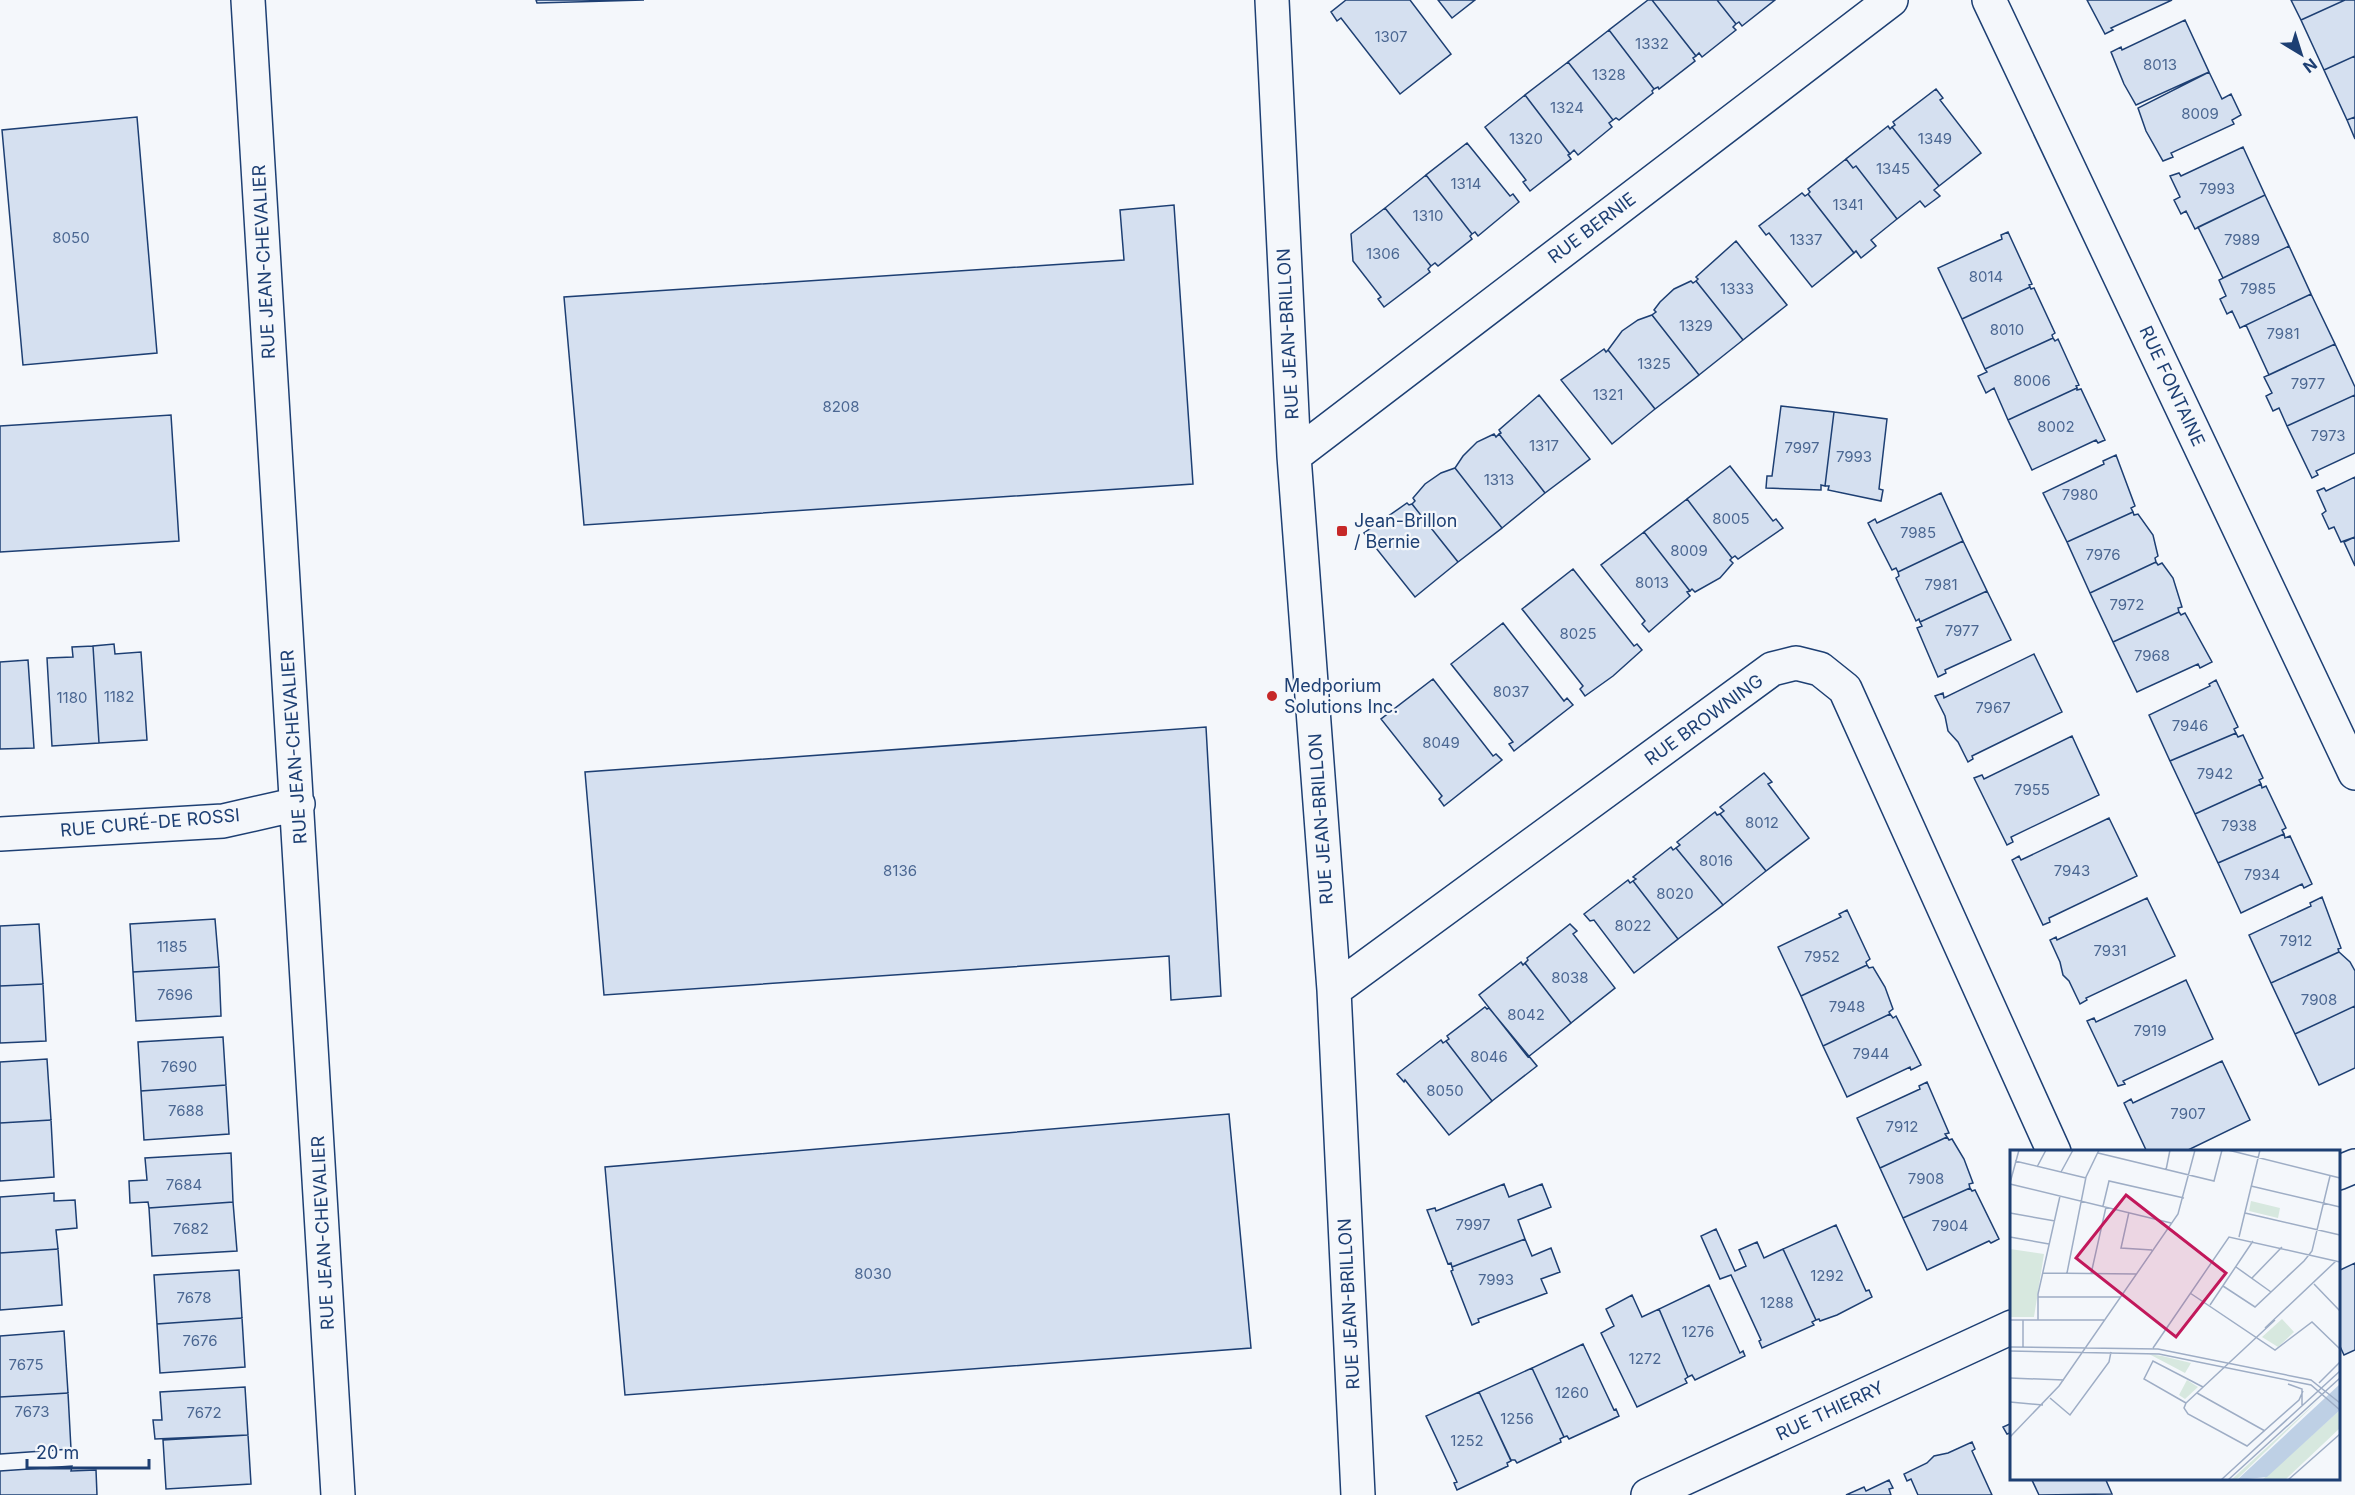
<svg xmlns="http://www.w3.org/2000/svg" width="2355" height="1495" viewBox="0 0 2355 1495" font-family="Inter,sans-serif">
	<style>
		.building { fill: #d5e0f0; stroke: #1d3f73; stroke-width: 1.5 }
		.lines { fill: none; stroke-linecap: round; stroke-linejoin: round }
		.minor-casing { stroke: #1d3f73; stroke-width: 36 }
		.minor { stroke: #f4f7fb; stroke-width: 33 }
		.poi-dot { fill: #c62828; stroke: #f4f7fb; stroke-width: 2 }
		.labels { text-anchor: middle; stroke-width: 4.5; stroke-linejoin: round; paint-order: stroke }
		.number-label { font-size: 15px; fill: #4b6792 }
		.street-label { font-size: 18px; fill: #1d3f73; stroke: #f4f7fb }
		.poi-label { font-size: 18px; fill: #1d3f73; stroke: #f4f7fb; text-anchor: start }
		.inset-road { fill: none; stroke: #9eadc5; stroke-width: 1.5 }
		.view { fill: #c2185b; fill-opacity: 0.15; stroke: #c2185b; stroke-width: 3 }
		.inset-edge { fill: none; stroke: #1d3f73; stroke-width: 3 }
	</style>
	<rect width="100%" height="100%" fill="#f4f7fb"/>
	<!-- building -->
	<path class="building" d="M536 0H644L537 3Z
		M1346 0H1410L1451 54 1400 94 1341 18 1337 21 1331 12Z
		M1438 0H1475L1452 18Z
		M1648 0H1652L1696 56 1693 58 1695 61 1659 89 1658 87 1654 89 1609 30Z
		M1652 0H1717L1736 24 1733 27 1736 30 1702 57 1699 53 1696 56Z
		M1717 0H1775L1742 26 1739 22 1736 24Z
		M2087 0H2172L2111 28 2113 30 2105 34Z
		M2291 0H2345L2301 20Z
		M2345 0H2355V56L2324 70 2301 20Z
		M2185 20 2209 72 2136 105 2124 84 2111 52 2121 47 2122 50Z
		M1609 30 1654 89 1652 91 1653 93 1619 120 1616 118 1613 120 1568 62Z
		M2355 56V117L2347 120 2324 70Z
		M1568 62 1613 120 1609 123 1612 127 1578 155 1574 150 1570 154 1525 95Z
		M2209 72 2222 99 2231 94 2241 115 2232 120 2234 124 2171 153 2173 157 2163 161 2146 131 2138 108Z
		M1936 89 1943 98 1940 100 1981 153 1939 186 1892 127 1895 125 1893 122Z
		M1525 95 1570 154 1568 155 1571 159 1530 191 1523 182 1526 180 1485 127Z
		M137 117 157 353 23 365 2 130Z
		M2355 117V139L2347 120Z
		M1888 126 1890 129 1892 127 1939 186 1934 190 1940 196 1925 207 1920 201 1897 219 1856 166 1853 168 1846 159Z
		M1467 143 1510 196 1513 194 1519 202 1478 236 1475 232 1472 234 1426 175Z
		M2243 147 2265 195 2195 229 2186 211 2181 214 2174 200 2180 197 2170 176 2179 173 2181 176Z
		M1846 159 1853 168 1856 166 1897 219 1871 240 1876 246 1861 258 1856 251 1854 253 1808 194 1810 192 1808 189Z
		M1426 175 1472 234 1470 236 1472 239 1438 266 1435 263 1431 266 1385 208Z
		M1802 193 1805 196 1808 194 1854 253 1812 287 1769 233 1766 235 1759 226Z
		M2265 195 2289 246 2223 278 2198 227Z
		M1174 205 1193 484 584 525 564 297 1124 260 1120 210Z
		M1385 208 1431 266 1428 269 1430 272 1384 307 1378 299 1381 297 1353 261 1351 234Z
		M2008 232 2032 284 2029 285 2030 287 1962 319 1938 268 2002 239 2001 235Z
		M1736 241 1787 305 1743 340 1696 281 1698 279 1696 277Z
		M2289 246 2311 294 2240 328 2232 311 2227 314 2220 299 2226 296 2219 280Z
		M1691 281 1693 283 1696 281 1743 340 1699 375 1652 315 1656 312 1654 310 1660 302 1674 289Z
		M2030 287 2031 289 2034 288 2055 333 2052 335 2053 338 1985 369 1962 319Z
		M2311 294 2335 344 2269 375 2246 325Z
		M1652 315 1699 375 1655 409 1608 350 1622 331 1638 320Z
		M2053 338 2055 341 2058 339 2079 385 2076 386 2077 388 2008 420 1994 388 1986 393 1978 376 1987 372 1985 369Z
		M2335 344 2355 387V395L2287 426 2279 408 2273 411 2266 396 2272 393 2264 377Z
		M1604 349 1606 352 1608 350 1655 409 1612 444 1561 380Z
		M2077 388V390L2081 389 2105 440 2098 443 2096 440 2032 470 2008 420Z
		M1539 395 1590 459 1545 493 1499 434 1501 433 1499 430Z
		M2355 395V453L2316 471 2318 475 2312 478 2287 426Z
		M1781 406 1834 412 1825 486 1821 485V490L1766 488 1767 476H1772Z
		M1834 412 1887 419 1879 489 1883 490 1881 501 1828 490 1829 486H1825Z
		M171 415 179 541 0 552V426Z
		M1494 434 1496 437 1499 434 1545 493 1502 528 1455 468 1463 456 1477 442Z
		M2116 455 2135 506 2131 508 2133 512 2067 542 2043 493 2104 464 2103 461Z
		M1730 466 1773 521 1776 519 1783 528 1738 559 1735 556 1732 558 1687 499Z
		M1455 468 1502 528 1458 562 1412 504 1415 501 1413 498 1425 484 1441 473Z
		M2355 477V537L2341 542 2334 527 2329 529 2322 514 2326 511 2317 491 2324 488 2326 491Z
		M1941 493 1963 541 1898 572 1896 568 1892 570 1868 523 1875 519 1877 523Z
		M1687 499 1732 558 1730 560 1733 563 1720 578 1695 592 1692 589 1690 591 1644 532Z
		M1407 503 1409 505 1412 504 1458 562 1415 597 1364 533Z
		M2133 512 2134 515 2138 514 2153 535 2158 556 2155 558 2156 562 2090 593 2067 542Z
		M1644 532 1690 591 1687 592 1690 596 1649 632 1642 624 1645 621 1601 565Z
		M2355 537V566L2344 542Z
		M1963 541 1987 591 1920 622 1919 619 1916 621 1896 578 1899 576 1898 572Z
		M2156 562 2158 565 2162 563 2173 578 2182 607 2178 608 2179 612 2113 642 2090 593Z
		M1573 569 1634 646 1637 644 1642 650 1613 676 1585 696 1580 689 1583 686 1522 609Z
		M1987 591 2011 640 1945 670 1946 673 1938 677 1917 628 1922 626 1920 622Z
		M2179 612 2181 615 2185 613 2212 662 2200 668 2198 664 2137 692 2113 642Z
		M1503 623 1564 701 1567 698 1573 705 1514 751 1509 744 1513 742 1451 664Z
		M114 644 115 654 141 652 147 740 99 743 93 646Z
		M93 646 99 743 52 746 47 658 73 657 72 647Z
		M2034 654 2062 712 1972 756 1973 759 1968 762 1958 742 1948 731 1945 716 1935 696 1943 693 1944 698Z
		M28 660 34 748 0 749V662Z
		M1433 679 1493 756 1496 754 1502 760 1444 806 1439 799 1442 796 1381 719Z
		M2216 680 2238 727 2234 729 2236 733 2170 761 2149 715 2210 686 2209 684Z
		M1206 727 1221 996 1171 1000 1169 956 604 995 585 772Z
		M2236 733 2238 737 2243 735 2263 778 2259 780 2261 784 2195 814 2170 761Z
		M2072 736 2099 795 2011 837 2013 842 2007 845 1974 778 1982 775 1984 779Z
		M1764 773 1772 782 1768 784 1809 838 1766 871 1720 814 1724 811 1720 807Z
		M2261 784 2262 788 2266 786 2286 828 2282 830 2284 834 2218 863 2195 814Z
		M1715 812 1717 815 1720 814 1766 871 1723 905 1676 848 1680 845 1677 842Z
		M2109 818 2137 876 2049 918 2050 922 2043 925 2012 860 2019 856 2021 860Z
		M2284 834 2285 838 2290 836 2312 884 2304 888 2302 884 2241 913 2218 863Z
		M1671 847 1673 850 1676 848 1723 905 1678 939 1633 881 1636 879 1633 877Z
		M1628 880 1630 883 1633 881 1678 939 1634 973 1594 920 1590 921 1584 914Z
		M2322 897 2341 948 2338 949 2339 952 2271 983 2249 935 2311 906 2310 903Z
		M2147 898 2175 956 2086 998 2087 1000 2080 1004 2069 981 2063 975 2060 962 2050 940 2056 937 2057 940Z
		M1847 910 1870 959 1866 962 1867 965 1801 996 1778 947 1841 917 1839 914Z
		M215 919 219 967 133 972 130 924Z
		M39 924 43 984 0 986V926Z
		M1570 924 1577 931 1573 934 1615 988 1571 1023 1525 963 1528 960 1527 958Z
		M2339 952 2350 962 2355 971V1006L2295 1034 2271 983Z
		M1521 962 1523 965 1525 963 1571 1023 1528 1057 1479 995Z
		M1867 965 1869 968 1873 967 1885 987 1893 1009 1889 1012 1890 1014 1823 1046 1801 996Z
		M219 967 221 1016 136 1021 133 972Z
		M2186 980 2213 1039 2123 1081 2125 1084 2118 1086 2087 1021 2094 1018 2096 1022Z
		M43 984 46 1041 0 1043V986Z
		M2355 1006V1068L2319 1085 2295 1034Z
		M1485 1007 1487 1009 1489 1008 1537 1066 1492 1101 1446 1041 1449 1039 1447 1036Z
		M1890 1014 1893 1018 1896 1016 1921 1065 1911 1070 1910 1067 1847 1097 1823 1046Z
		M223 1037 226 1085 141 1091 138 1042Z
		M1441 1040 1443 1043 1446 1041 1492 1101 1449 1135 1405 1080 1404 1082 1397 1074Z
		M47 1059 51 1120 0 1123V1062Z
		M2222 1061 2250 1120 2184 1152H2147L2124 1103 2131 1099 2133 1103Z
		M1927 1082 1949 1133 1945 1134 1947 1137 1880 1168 1857 1118 1920 1089 1919 1086Z
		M226 1085 229 1134 144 1140 141 1091Z
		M1229 1114 1251 1348 625 1395 605 1167Z
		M51 1120 54 1177 0 1181V1123Z
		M1947 1137 1949 1140 1952 1139 1964 1159 1973 1183 1969 1184 1970 1188 1903 1218 1880 1168Z
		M231 1153 233 1202 149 1208 148 1202 130 1203 129 1181 147 1180 145 1158Z
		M1504 1184 1509 1197 1542 1184 1551 1207 1518 1220 1525 1239 1452 1267 1451 1263 1448 1264 1427 1210 1435 1208 1436 1211Z
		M1970 1188 1972 1191 1975 1190 1999 1239 1991 1243 1989 1241 1927 1270 1903 1218Z
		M54 1193V1201L75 1200 77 1228 56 1230 58 1249 0 1253V1197Z
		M233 1202 237 1251 152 1256 149 1208Z
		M1836 1225 1866 1291 1869 1290 1872 1297 1837 1315 1820 1321 1819 1319 1816 1320 1783 1249Z
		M1716 1229 1735 1271 1746 1266 1739 1250 1757 1242 1764 1258 1783 1249 1816 1320 1812 1322 1814 1325 1762 1348 1759 1341 1761 1340 1731 1275 1720 1279 1701 1236Z
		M1525 1239 1532 1256 1551 1248 1560 1272 1541 1279 1547 1293 1478 1319 1479 1322 1472 1325 1451 1271 1453 1270 1452 1267Z
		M58 1249 62 1305 0 1310V1253Z
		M2355 1263V1350L2344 1355 2338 1342V1271Z
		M239 1270 242 1318 157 1324 154 1275Z
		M1709 1285 1740 1353 1743 1351 1745 1356 1695 1380 1692 1375 1688 1377 1659 1309Z
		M1632 1295 1642 1317 1659 1309 1688 1377 1685 1379 1687 1383 1637 1407 1601 1333 1614 1326 1606 1309Z
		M242 1318 245 1367 160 1373 157 1324Z
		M64 1331 68 1393 0 1397V1336Z
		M1583 1344 1614 1410 1616 1409 1619 1416 1569 1439 1567 1436 1564 1437 1532 1368Z
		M1532 1368 1564 1437 1560 1439 1561 1442 1517 1463 1515 1460H1511L1479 1392Z
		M245 1387 248 1435 155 1439 153 1420H162L160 1392Z
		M1479 1392 1511 1461 1507 1463 1508 1466 1457 1490 1454 1483 1457 1482 1426 1416Z
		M68 1393 71 1449 0 1454V1397Z
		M2012 1423V1437L2010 1433 2007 1434 2003 1427Z
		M248 1435 251 1484 166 1489 163 1440Z
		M1972 1442 1975 1449 1972 1451 1992 1495H1918L1911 1479 1907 1481 1904 1474 1927 1463 1934 1456 1948 1453Z
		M72 1466 71 1471 96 1470 97 1495H0V1471Z
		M2031 1478H2105L2112 1494 2039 1495Z
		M1889 1480 1893 1488 1889 1489 1891 1495H1846L1864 1487 1866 1491Z"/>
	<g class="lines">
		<defs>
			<path id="minor" d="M248 0 338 1495
				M1272 0 1294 456 1334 990 1358 1495
				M1989 0 2355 773
				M1294 456 1891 0
				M0 834 223 821 298 804
				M1334 990 1772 669 1796 663 1820 669 1845 689 2054 1152
				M2338 1173 2355 1166
				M1648 1495 2012 1327"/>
		</defs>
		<!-- minor casing -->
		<use href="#minor" class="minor-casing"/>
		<!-- minor -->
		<use href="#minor" class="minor"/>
	</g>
	<!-- markers -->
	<g class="poi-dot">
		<rect x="1336" y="525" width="12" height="12" rx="3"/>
		<circle cx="1272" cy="696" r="6"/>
	</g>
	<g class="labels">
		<!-- number labels -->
		<g class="number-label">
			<text x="1391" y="42">1307</text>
			<text x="1652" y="49">1332</text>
			<text x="2160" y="70">8013</text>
			<text x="1609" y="80">1328</text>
			<text x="1567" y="113">1324</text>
			<text x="2200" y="119">8009</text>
			<text x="1526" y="144">1320</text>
			<text x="1935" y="144">1349</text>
			<text x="1893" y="174">1345</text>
			<text x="1466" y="189">1314</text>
			<text x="2217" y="194">7993</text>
			<text x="1848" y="210">1341</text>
			<text x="1428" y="221">1310</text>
			<text x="71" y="243">8050</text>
			<text x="1806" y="245">1337</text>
			<text x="2242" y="245">7989</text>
			<text x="1383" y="259">1306</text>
			<text x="1986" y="282">8014</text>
			<text x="1737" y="294">1333</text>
			<text x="2258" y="294">7985</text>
			<text x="1696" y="331">1329</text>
			<text x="2007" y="335">8010</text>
			<text x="2283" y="339">7981</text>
			<text x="1654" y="369">1325</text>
			<text x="2032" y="386">8006</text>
			<text x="2308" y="389">7977</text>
			<text x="1608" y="400">1321</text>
			<text x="841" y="412">8208</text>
			<text x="2056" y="432">8002</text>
			<text x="2328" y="441">7973</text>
			<text x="1544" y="451">1317</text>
			<text x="1802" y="453">7997</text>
			<text x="1854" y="462">7993</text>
			<text x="1499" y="485">1313</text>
			<text x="2080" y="500">7980</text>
			<text x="1731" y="524">8005</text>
			<text x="1918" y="538">7985</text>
			<text x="1689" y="556">8009</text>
			<text x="2103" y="560">7976</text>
			<text x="1652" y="588">8013</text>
			<text x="1941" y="590">7981</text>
			<text x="2127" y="610">7972</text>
			<text x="1962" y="636">7977</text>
			<text x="1578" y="639">8025</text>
			<text x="2152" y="661">7968</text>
			<text x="1511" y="697">8037</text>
			<text x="119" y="702">1182</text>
			<text x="72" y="703">1180</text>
			<text x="1993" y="713">7967</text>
			<text x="2190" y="731">7946</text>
			<text x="1441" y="748">8049</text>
			<text x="2215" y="779">7942</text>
			<text x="2032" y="795">7955</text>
			<text x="1762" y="828">8012</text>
			<text x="2239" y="831">7938</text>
			<text x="1716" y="866">8016</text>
			<text x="900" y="876">8136</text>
			<text x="2072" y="876">7943</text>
			<text x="2262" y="880">7934</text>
			<text x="1675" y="899">8020</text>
			<text x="1633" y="931">8022</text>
			<text x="2296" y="946">7912</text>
			<text x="172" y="952">1185</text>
			<text x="2110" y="956">7931</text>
			<text x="1822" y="962">7952</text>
			<text x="1570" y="983">8038</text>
			<text x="175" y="1000">7696</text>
			<text x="2319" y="1005">7908</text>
			<text x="1847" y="1012">7948</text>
			<text x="1526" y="1020">8042</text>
			<text x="2150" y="1036">7919</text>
			<text x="1871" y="1059">7944</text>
			<text x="1489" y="1062">8046</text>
			<text x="179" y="1072">7690</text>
			<text x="1445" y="1096">8050</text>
			<text x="186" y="1116">7688</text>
			<text x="2188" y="1119">7907</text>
			<text x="1902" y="1132">7912</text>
			<text x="1926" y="1184">7908</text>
			<text x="184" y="1190">7684</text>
			<text x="1473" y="1230">7997</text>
			<text x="1950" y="1231">7904</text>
			<text x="191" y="1234">7682</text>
			<text x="873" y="1279">8030</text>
			<text x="1827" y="1281">1292</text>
			<text x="1496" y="1285">7993</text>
			<text x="194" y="1303">7678</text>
			<text x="1777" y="1308">1288</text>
			<text x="1698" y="1337">1276</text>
			<text x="200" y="1346">7676</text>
			<text x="1645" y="1364">1272</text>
			<text x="26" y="1370">7675</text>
			<text x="1572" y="1398">1260</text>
			<text x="32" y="1417">7673</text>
			<text x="204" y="1418">7672</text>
			<text x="1517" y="1424">1256</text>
			<text x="1467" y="1446">1252</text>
		</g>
		<!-- street labels -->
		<g class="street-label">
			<text transform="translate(1592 228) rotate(-37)" y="6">RUE BERNIE</text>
			<text transform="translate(264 262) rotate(-93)" y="6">RUE JEAN-CHEVALIER</text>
			<text transform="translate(1288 334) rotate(-93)" y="6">RUE JEAN-BRILLON</text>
			<text transform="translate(2172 386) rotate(65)" y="6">RUE FONTAINE</text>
			<text transform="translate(1704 720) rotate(-36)" y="6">RUE BROWNING</text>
			<text transform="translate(294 747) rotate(-94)" y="6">RUE JEAN-CHEVALIER</text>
			<text transform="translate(1321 819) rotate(-94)" y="6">RUE JEAN-BRILLON</text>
			<text transform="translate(150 823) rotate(-5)" y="6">RUE CURÉ-DE ROSSI</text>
			<text transform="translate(323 1233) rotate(-93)" y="6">RUE JEAN-CHEVALIER</text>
			<text transform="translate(1349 1304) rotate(-93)" y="6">RUE JEAN-BRILLON</text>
			<text transform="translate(1830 1411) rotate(-25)" y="6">RUE THIERRY</text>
		</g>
		<!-- poi labels -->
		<g class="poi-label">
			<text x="1354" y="527">Jean-Brillon<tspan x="1354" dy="21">/ Bernie</tspan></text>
			<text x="1284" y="692">Medporium<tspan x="1284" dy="21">Solutions Inc.</tspan></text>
		</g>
	</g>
	<!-- overview -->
	<g transform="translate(2010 1150)">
		<rect width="330" height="330" fill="#f4f7fb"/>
		<path d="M241 51 270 58 268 68 239 61ZM0 99 34 104 24 167H0ZM272 169 284 182 268 197 252 187ZM139 204 152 206 181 213 175 223ZM177 230 188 237 175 249 169 245ZM312 247 226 330H221ZM330 260V278L275 330H252Z" fill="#d7e8df"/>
		<path d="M330 234V260L257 327 227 330Z" fill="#bed0e5"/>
		<path class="inset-road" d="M218 0 330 28M88 3 204 31 212 0M5 11 76 28M27 17 36 0M156 20 160 0M51 22 63 0M0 33 9 0M0 34 161 73M241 36 330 57M93 56 99 31 174 48M119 62 111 98 142 100M0 63 45 71M235 63 330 85M0 87 39 94M229 87 250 0M226 117 261 142M33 123 126 124M57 123 76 27 89 0M81 124 96 57M242 128 272 97M304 134 330 161M213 136 245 157 294 111 302 101 320 26M180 143 265 200 302 172 330 199M28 147H110M200 155 243 91M0 170H94M28 170V144L50 46M255 178 326 111M0 197 148 199 301 230 330 253M13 197V170M143 198 219 87 330 112M0 201 149 204 301 235 330 260M0 228 54 230M309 233 330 212M278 234 292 239V255M187 243 255 281M40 248 60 265 99 212 101 202M0 252 33 255M176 253 174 258 178 264 237 296 289 250 293 241M176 253 134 229 143 211 193 237M176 253 265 170M0 287 49 236 168 64 185 0M211 330 330 221M218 330 330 228M278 330 330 284"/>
		<path class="view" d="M116 45 216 123 166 187 66 108Z"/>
		<rect width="330" height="330" class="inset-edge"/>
	</g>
	<!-- north arrow -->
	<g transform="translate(2301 54) rotate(142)" stroke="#f4f7fb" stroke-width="4.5" paint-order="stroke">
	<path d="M0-4.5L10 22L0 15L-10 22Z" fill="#1d3f73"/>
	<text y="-9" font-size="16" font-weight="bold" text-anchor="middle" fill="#1d3f73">N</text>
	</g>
	<!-- scale -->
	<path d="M27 1459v9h122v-9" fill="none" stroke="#1d3f73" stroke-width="3"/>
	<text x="36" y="1459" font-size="18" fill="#1d3f73" stroke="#f4f7fb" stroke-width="4.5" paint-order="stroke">20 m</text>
</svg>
